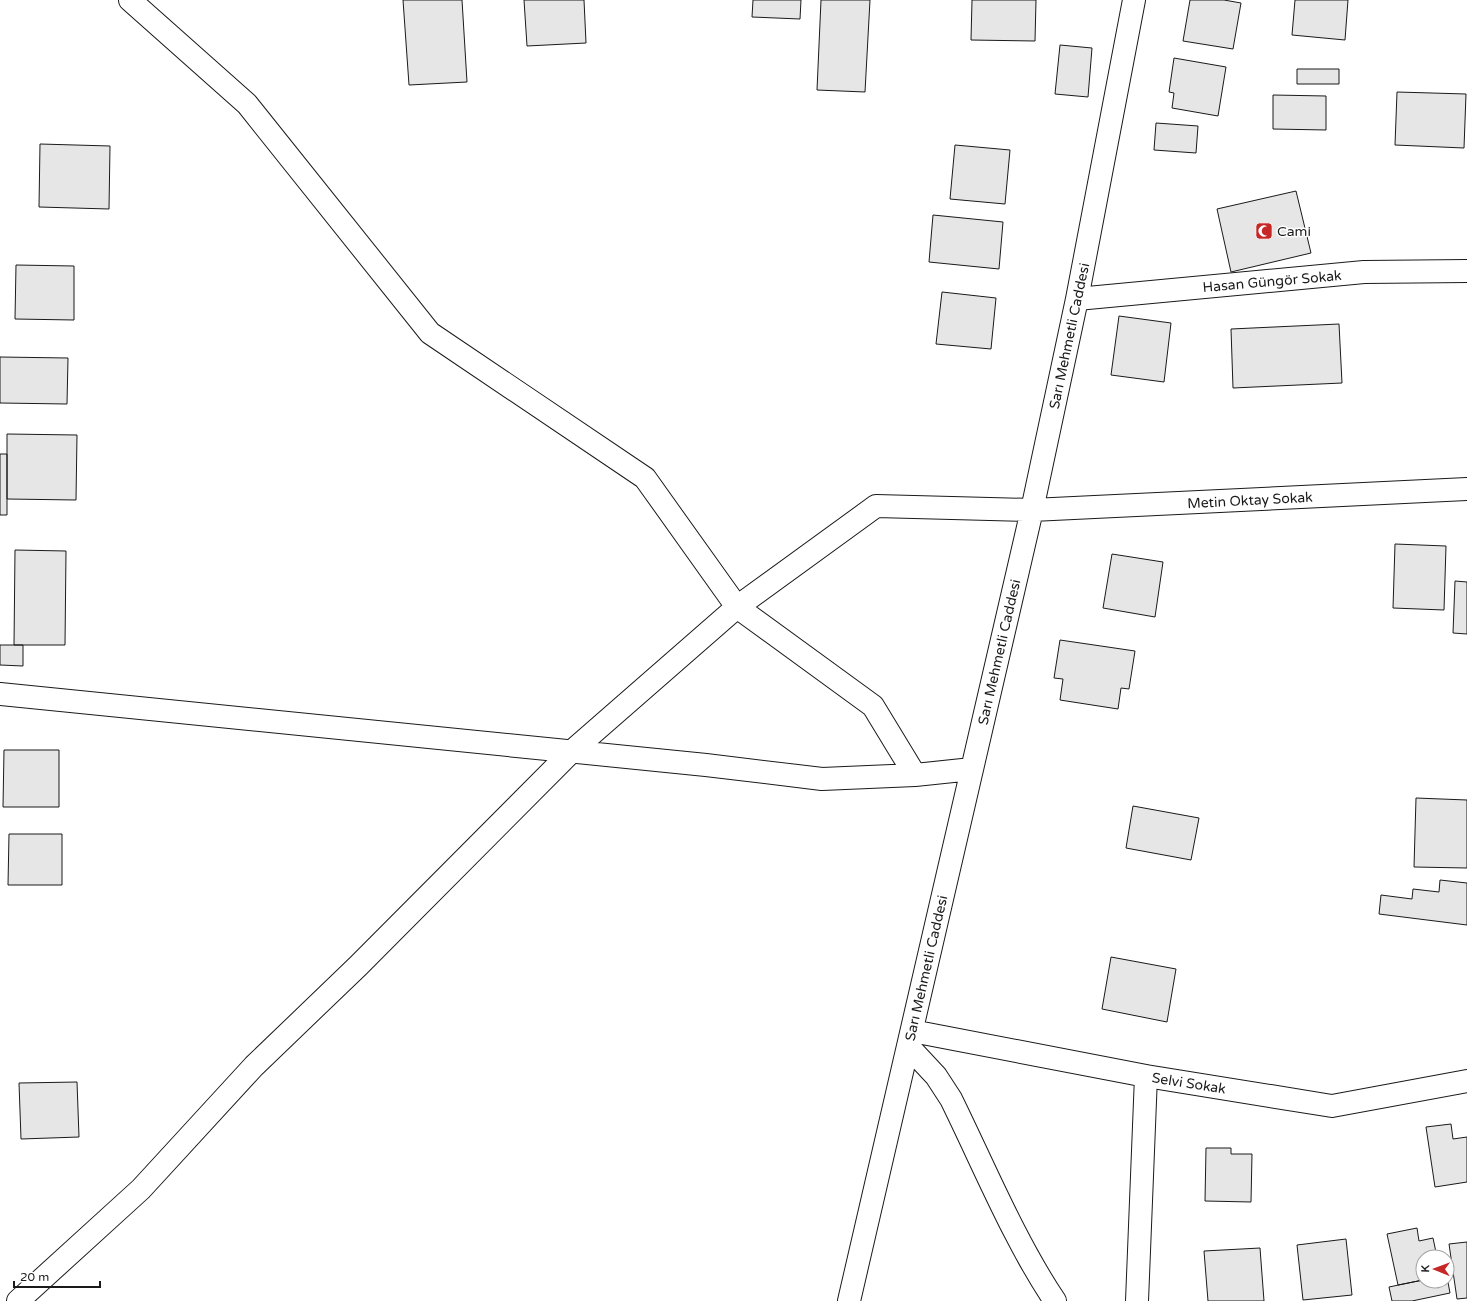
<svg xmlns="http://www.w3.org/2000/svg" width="1467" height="1301" viewBox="0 0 1467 1301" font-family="'Varela Round',sans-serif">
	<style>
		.building { fill: #e6e6e6; stroke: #1a1a1a }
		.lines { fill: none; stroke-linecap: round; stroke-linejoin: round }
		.minor-casing { stroke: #1a1a1a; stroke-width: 24 }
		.minor { stroke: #fff; stroke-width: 22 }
		.labels { text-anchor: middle; stroke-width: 3; stroke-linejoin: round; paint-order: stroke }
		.poi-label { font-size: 14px; fill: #1a1a1a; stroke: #fff; text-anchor: start }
		.street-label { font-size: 14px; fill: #1a1a1a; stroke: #fff }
	</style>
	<rect width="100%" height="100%" fill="#fff"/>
	<!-- building -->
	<path class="building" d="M403 0H462L467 82 409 85Z
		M524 0H584L586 43 527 46Z
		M753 0H801L800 19 752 17Z
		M821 0H870L865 92 817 90Z
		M972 0H1036L1035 41 971 40Z
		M1190 0H1224L1241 3 1233 49 1183 41Z
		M1295 0H1348L1345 40 1292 35Z
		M1060 45 1092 48 1088 97 1055 94Z
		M1174 58 1226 67 1218 116 1172 108 1174 93 1169 92Z
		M1297 69H1339V84H1297Z
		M1397 92 1466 94 1464 148 1395 145Z
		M1273 95 1326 96V130L1273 129Z
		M1156 123 1198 126 1196 153 1154 150Z
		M40 144 110 146 109 209 39 207Z
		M955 145 1010 150 1005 204 950 199Z
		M1296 191 1311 253 1231 272 1217 209Z
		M933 215 1003 222 999 269 929 262Z
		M16 265 74 266V320L15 319Z
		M942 292 996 298 991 349 936 344Z
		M1119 316 1171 323 1164 382 1111 375Z
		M1339 324 1342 383 1233 388 1231 329Z
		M0 357 68 358 67 404 0 403Z
		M7 434 77 435 76 500 7 499Z
		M0 454H7V515H0Z
		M1395 544 1446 546 1444 610 1393 608Z
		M15 550 66 551 65 645H14Z
		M1112 554 1163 562 1155 617 1103 608Z
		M1455 581 1467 582V634L1453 633Z
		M1060 640 1135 651 1129 689 1121 688 1118 709 1060 700 1063 679 1054 678Z
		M0 645H23V666L0 665Z
		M4 750H59V807H3Z
		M1416 798 1467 800V868L1414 867Z
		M1133 806 1199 818 1191 860 1126 848Z
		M9 834H62V885H8Z
		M1440 880 1467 883V925L1379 914 1381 895 1412 899 1413 889 1439 892Z
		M1111 957 1176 969 1167 1022 1102 1009Z
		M77 1082 79 1137 21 1139 19 1083Z
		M1451 1124 1453 1139 1467 1137V1182L1435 1187 1426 1127Z
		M1206 1148H1231V1154H1252L1251 1202 1205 1201Z
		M1417 1228 1419 1241 1433 1238 1437 1257H1423V1280L1398 1285 1387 1234Z
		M1346 1239 1352 1295 1303 1300 1297 1245Z
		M1467 1242V1298L1457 1299 1449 1244Z
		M1260 1248 1264 1301H1208L1204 1251Z
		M1447 1277 1450 1293 1412 1301H1392L1389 1287 1423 1280 1447 1281Z"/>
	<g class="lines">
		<defs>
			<path id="minor" d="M130 0 247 104 430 333 645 478 737 607 873 706 915 775
				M1077 299 1364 272 1467 271
				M0 694 706 765 822 779 915 775 972 769
				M912 1031 1146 1076 1332 1106 1467 1081
				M908 1046 936 1076 951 1099C984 1166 1014 1240 1055 1301
				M18 1301 141 1189 254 1066 358 966 571 752 737 607 876 506 1032 510 1467 489
				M849 1301 1032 510 1077 299 1134 0
				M1137 1301 1146 1076"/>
		</defs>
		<!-- minor casing -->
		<use href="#minor" class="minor-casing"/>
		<!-- minor -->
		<use href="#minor" class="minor"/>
	</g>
	<!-- icons -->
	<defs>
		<symbol id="mosque-square" viewBox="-11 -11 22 22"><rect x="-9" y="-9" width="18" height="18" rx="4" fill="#c62828" stroke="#fff"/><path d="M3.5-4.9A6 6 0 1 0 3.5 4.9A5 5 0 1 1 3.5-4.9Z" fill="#fff"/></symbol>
	</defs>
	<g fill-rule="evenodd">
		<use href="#mosque-square" x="1254" y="221" width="20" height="20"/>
	</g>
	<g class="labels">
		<!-- poi labels -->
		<g class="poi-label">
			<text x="1277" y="236">Cami</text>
		</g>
		<!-- street labels -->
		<g class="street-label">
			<text transform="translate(1272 281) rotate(-5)" y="5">Hasan Güngör Sokak</text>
			<text transform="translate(1069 336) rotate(-78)" y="5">Sarı Mehmetli Caddesi</text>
			<text transform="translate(1250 500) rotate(-3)" y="5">Metin Oktay Sokak</text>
			<text transform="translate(999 652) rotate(-77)" y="5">Sarı Mehmetli Caddesi</text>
			<text transform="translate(926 968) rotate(-77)" y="5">Sarı Mehmetli Caddesi</text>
			<text transform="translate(1189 1083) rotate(9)" y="5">Selvi Sokak</text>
		</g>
	</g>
	<!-- north arrow -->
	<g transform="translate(1435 1269) rotate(271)"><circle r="19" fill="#ffffff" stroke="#a3a3a3"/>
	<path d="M0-3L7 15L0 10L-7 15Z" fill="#c62828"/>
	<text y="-6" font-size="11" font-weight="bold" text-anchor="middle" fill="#1a1a1a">K</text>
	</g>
	<!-- scale -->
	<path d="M14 1281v6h86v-6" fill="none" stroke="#1a1a1a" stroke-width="2"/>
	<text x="20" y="1281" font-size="12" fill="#1a1a1a" stroke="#ffffff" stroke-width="3" paint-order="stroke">20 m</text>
</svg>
